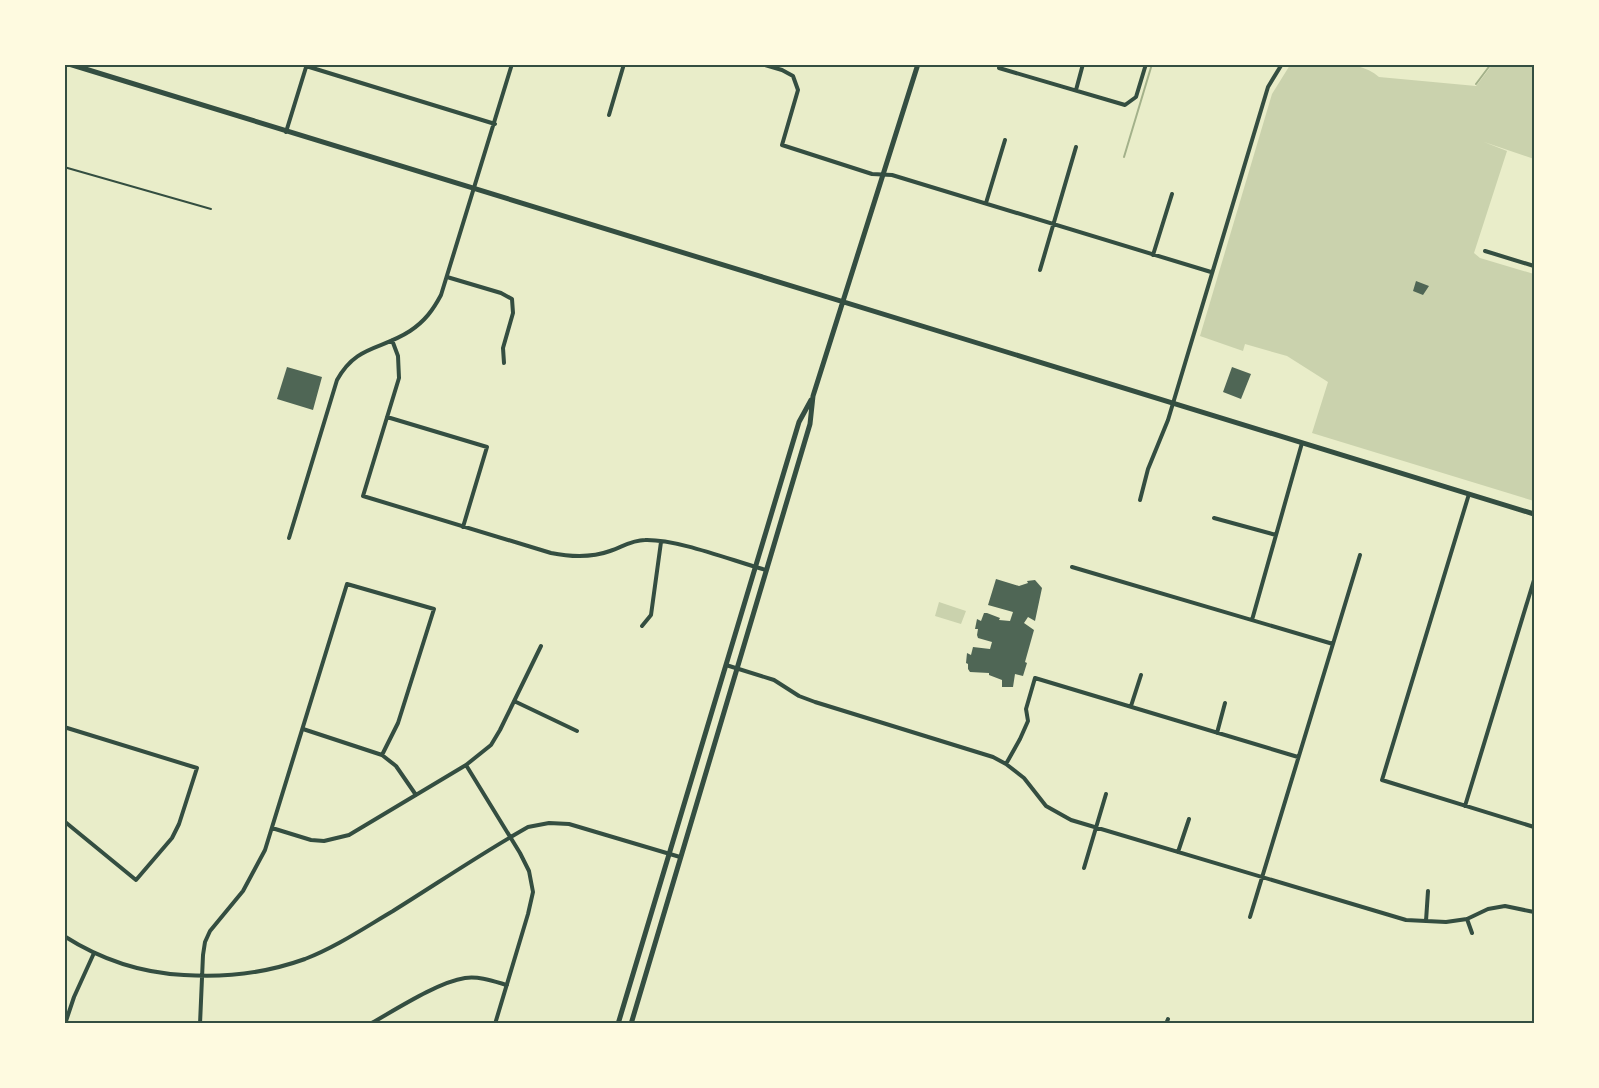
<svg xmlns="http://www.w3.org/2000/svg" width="1599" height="1088" viewBox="0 0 1599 1088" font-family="Figtree,sans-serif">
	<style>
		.green { fill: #cad2ad }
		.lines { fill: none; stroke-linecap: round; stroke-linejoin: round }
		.stream { stroke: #a3b18a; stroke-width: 2 }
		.building { fill: #4f6655 }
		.service { stroke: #344e41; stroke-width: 2 }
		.minor { stroke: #344e41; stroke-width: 4 }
		.secondary { stroke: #344e41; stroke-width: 5 }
		.neatline { fill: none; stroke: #344e41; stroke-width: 2 }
	</style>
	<rect width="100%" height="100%" fill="#e9edc9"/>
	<!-- green -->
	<path class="green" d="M1290 65C1318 65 1357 57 1379 77L1476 86 1492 65H1534V159L1484 142 1507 151 1474 253 1480 258 1534 274V501L1312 433 1328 382 1287 356 1245 344 1243 351 1200 336 1272 94Z
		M939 602 966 611 961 624 935 616Z"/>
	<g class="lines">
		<!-- stream -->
		<path class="stream" d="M1476 84 1491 64
			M1124 157 1152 64"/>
	</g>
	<!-- building -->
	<path class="building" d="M1416 281 1429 286 1423 295 1413 291Z
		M287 367 322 377 313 410 277 399Z
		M1232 367 1251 374 1241 399 1223 392Z
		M996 579 1019 586 1028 583 1027 581 1035 580 1042 588 1035 621 1028 617 1024 623 1034 630 1025 662 1027 663 1023 676 1015 674 1013 687H1002V680L989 675V673L970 672 968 669V664L966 663 967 653 971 655 973 647 990 649 992 642 978 638 977 635 978 629H975L977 619 981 621 984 613H987L1000 618 999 620 1010 621 1013 612 988 605Z"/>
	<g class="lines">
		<!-- service -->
		<path class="service" d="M64 167 211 209"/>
		<!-- minor -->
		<path class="minor" d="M761 64 782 70 793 76 798 90 782 145 872 174 892 175 1211 272
			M1000 64 999 68 1125 105 1136 97 1146 64
			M306 66 495 124
			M1076 90 1083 64
			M609 115 624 64
			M286 132 307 64
			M986 203 1005 140
			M1485 251 1534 266
			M1153 255 1172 194
			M1040 270 1076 147
			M447 277 501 293 512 299 513 313 503 348 504 363
			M392 340 398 356 399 378 363 496 551 553C571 557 591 558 610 551 622 547 632 540 645 540 678 539 733 561 766 570
			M387 417 487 447 463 527
			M1469 494 1382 780 1534 827
			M1140 500 1148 469 1168 420 1268 87 1282 64
			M1214 518 1276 535
			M289 538 337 380C356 345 381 350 410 331 425 321 433 310 441 295L512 64
			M1072 567 1333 644
			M1252 620 1302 443
			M642 626 651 615 661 542
			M726 665 774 680 799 696 815 702 993 757 1006 764 1024 778 1046 806 1071 820 1406 920 1446 922 1467 919 1488 909 1505 906 1534 912
			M514 701 577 731
			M1131 706 1141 675
			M64 727 197 768 179 824 172 838 136 880 64 821
			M303 729 382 755 396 766 416 795
			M1217 733 1225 703
			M1006 764 1020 739 1028 721 1026 709 1035 678 1298 757
			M466 765 520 853 529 871 533 892 528 914 495 1024
			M1465 806 1534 580
			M272 828 311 840 324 841 349 835 466 765 491 745 500 730 541 646
			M1178 852 1189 819
			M1084 868 1106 794
			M1250 917 1360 555
			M1467 919 1472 933
			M1426 921 1428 891
			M64 936C100 959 142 973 184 975 226 978 266 973 305 959 336 947 364 928 393 911 438 883 482 853 528 827L549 823 569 824 680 857
			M65 1024 74 997 94 953
			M200 1024 203 955 205 942 210 931 243 891 265 850 347 584 434 609 398 723 382 755
			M370 1024C395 1010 438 982 465 978 479 976 493 981 507 985
			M1166 1024 1168 1019"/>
		<!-- secondary -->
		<path class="secondary" d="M69 64 1534 514
			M618 1024 799 422 811 400
			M631 1024 810 424 813 396 918 64"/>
	</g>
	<!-- border -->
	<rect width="1599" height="1088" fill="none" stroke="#fefae0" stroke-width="132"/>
	<rect x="66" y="66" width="1467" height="956" class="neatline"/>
</svg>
